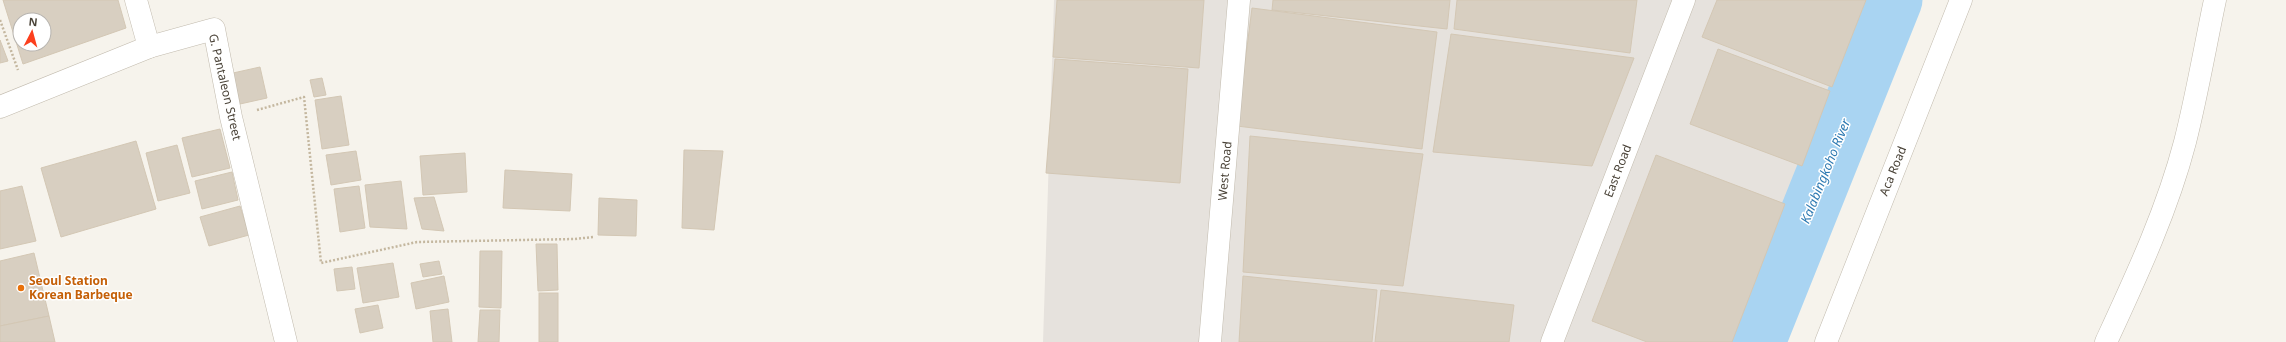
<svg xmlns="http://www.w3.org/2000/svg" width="2286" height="342" viewBox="0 0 2286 342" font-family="'Noto Sans',sans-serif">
<rect width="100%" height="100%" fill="#f6f3ec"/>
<path fill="#e6e2dd" d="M1054 0H1883L1750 342H1043Z"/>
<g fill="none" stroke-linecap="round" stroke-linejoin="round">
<path stroke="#a9d4f2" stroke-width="57" d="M1757 342 1894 0"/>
</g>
<g fill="#d8cfc1" stroke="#d3c7b4" fill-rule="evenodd">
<path d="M3 0H118L126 28 23 64ZM20 20H44V44H20Z"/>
<path d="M1057 0H1204L1199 68 1053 57Z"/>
<path d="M1273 0H1450L1447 29 1272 10Z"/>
<path d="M1457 0H1637L1630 53 1454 29Z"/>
<path d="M1717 0H1866L1832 87 1702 37Z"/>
<path d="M1252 8 1437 32 1422 149 1237 126Z"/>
<path d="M1451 34 1634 58 1592 166 1433 152Z"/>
<path d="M0 40 8 61 0 63Z"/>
<path d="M1718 49 1830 91 1802 166 1690 124Z"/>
<path d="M1055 59 1188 69 1180 183 1046 173Z"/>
<path d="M260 67 267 98 240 104 233 73Z"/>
<path d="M322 78 326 95 314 97 310 80Z"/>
<path d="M341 96 349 145 322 149 315 100Z"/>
<path d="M220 129 230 168 192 177 182 138Z"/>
<path d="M1250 136 1423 154 1403 286 1243 272Z"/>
<path d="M136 141 156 209 61 237 41 168Z"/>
<path d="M177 145 190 193 158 201 146 153Z"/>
<path d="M684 150 723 151 714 230 682 228Z"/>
<path d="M356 151 361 180 331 185 326 155Z"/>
<path d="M465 153 467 192 423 195 420 156Z"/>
<path d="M1656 155 1785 204 1732 342H1647L1592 321Z"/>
<path d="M505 170 572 174 570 211 503 208Z"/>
<path d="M232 172 238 200 202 209 195 181Z"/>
<path d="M401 181 407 229 370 227 365 185Z"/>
<path d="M22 186 36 241 0 249V191Z"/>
<path d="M359 186 365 228 340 232 334 189Z"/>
<path d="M434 197 444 231 422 229 414 198Z"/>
<path d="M599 198 637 200 636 236 598 235Z"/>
<path d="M240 206 249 235 209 246 200 217Z"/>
<path d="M536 244H557L558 290 538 291Z"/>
<path d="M480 251H502L501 308 479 307Z"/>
<path d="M34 253 49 316 0 326V261Z"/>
<path d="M439 261 442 274 423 277 420 264Z"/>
<path d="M393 263 399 297 363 303 357 268Z"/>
<path d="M352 267 355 289 337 291 334 269Z"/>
<path d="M444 276 449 302 416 309 411 283Z"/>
<path d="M1243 276 1377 290 1372 342H1239Z"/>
<path d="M1381 290 1514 305 1509 342H1375Z"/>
<rect x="539" y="293" width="19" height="49"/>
<path d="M378 305 383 328 360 333 355 309Z"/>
<path d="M448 309 452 342H433L430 311Z"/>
<path d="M480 310H500L499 342H478Z"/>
<path d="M49 316 55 342H0V326Z"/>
</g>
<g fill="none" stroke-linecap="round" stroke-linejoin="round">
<g stroke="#c2bbae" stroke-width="23">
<g id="minor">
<path d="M136 0 149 47"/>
<path d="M0 107 149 47 214 29 231 117 286 342"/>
<path d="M1210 342 1239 0"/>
<path d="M1552 342 1684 0"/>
<path d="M1826 342 1961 0"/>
<path d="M2106 342C2136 277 2167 211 2185 142 2197 95 2205 47 2215 0"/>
</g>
</g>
<g stroke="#c4b79f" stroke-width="2.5" stroke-dasharray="2 2" stroke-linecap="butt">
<path d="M0 20 18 70"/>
<path d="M257 110 304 97 321 263 417 242 575 239 593 237"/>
</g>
<use href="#minor" stroke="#fff" stroke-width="22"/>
</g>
<circle fill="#e8710a" stroke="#fff" stroke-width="1.5" cx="21" cy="288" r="4"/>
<g text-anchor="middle" stroke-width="3" stroke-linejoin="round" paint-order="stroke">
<g font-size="12" fill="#4b4439" stroke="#fff">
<text transform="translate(225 87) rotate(77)" y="4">G. Pantaleon Street</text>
<text transform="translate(1225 171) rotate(-85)" y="4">West Road</text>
<text transform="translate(1618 171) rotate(-69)" y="4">East Road</text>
<text transform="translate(1893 171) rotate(-68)" y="4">Aca Road</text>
</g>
<g font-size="12" font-weight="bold" fill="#c56008" stroke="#fff" text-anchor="start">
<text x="29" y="285">Seoul Station<tspan x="29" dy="14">Korean Barbeque</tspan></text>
</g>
<g font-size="13" font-style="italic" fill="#2e7ab2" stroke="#fff">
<text transform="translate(1825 171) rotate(-68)" y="5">Kalabingkoho River</text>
</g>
</g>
<g transform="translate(32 32) rotate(6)"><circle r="19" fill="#ffffff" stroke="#b7b4b0"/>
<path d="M0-3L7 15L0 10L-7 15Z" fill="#fc3f1d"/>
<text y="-6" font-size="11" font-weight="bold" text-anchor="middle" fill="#4b4439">N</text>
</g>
</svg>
